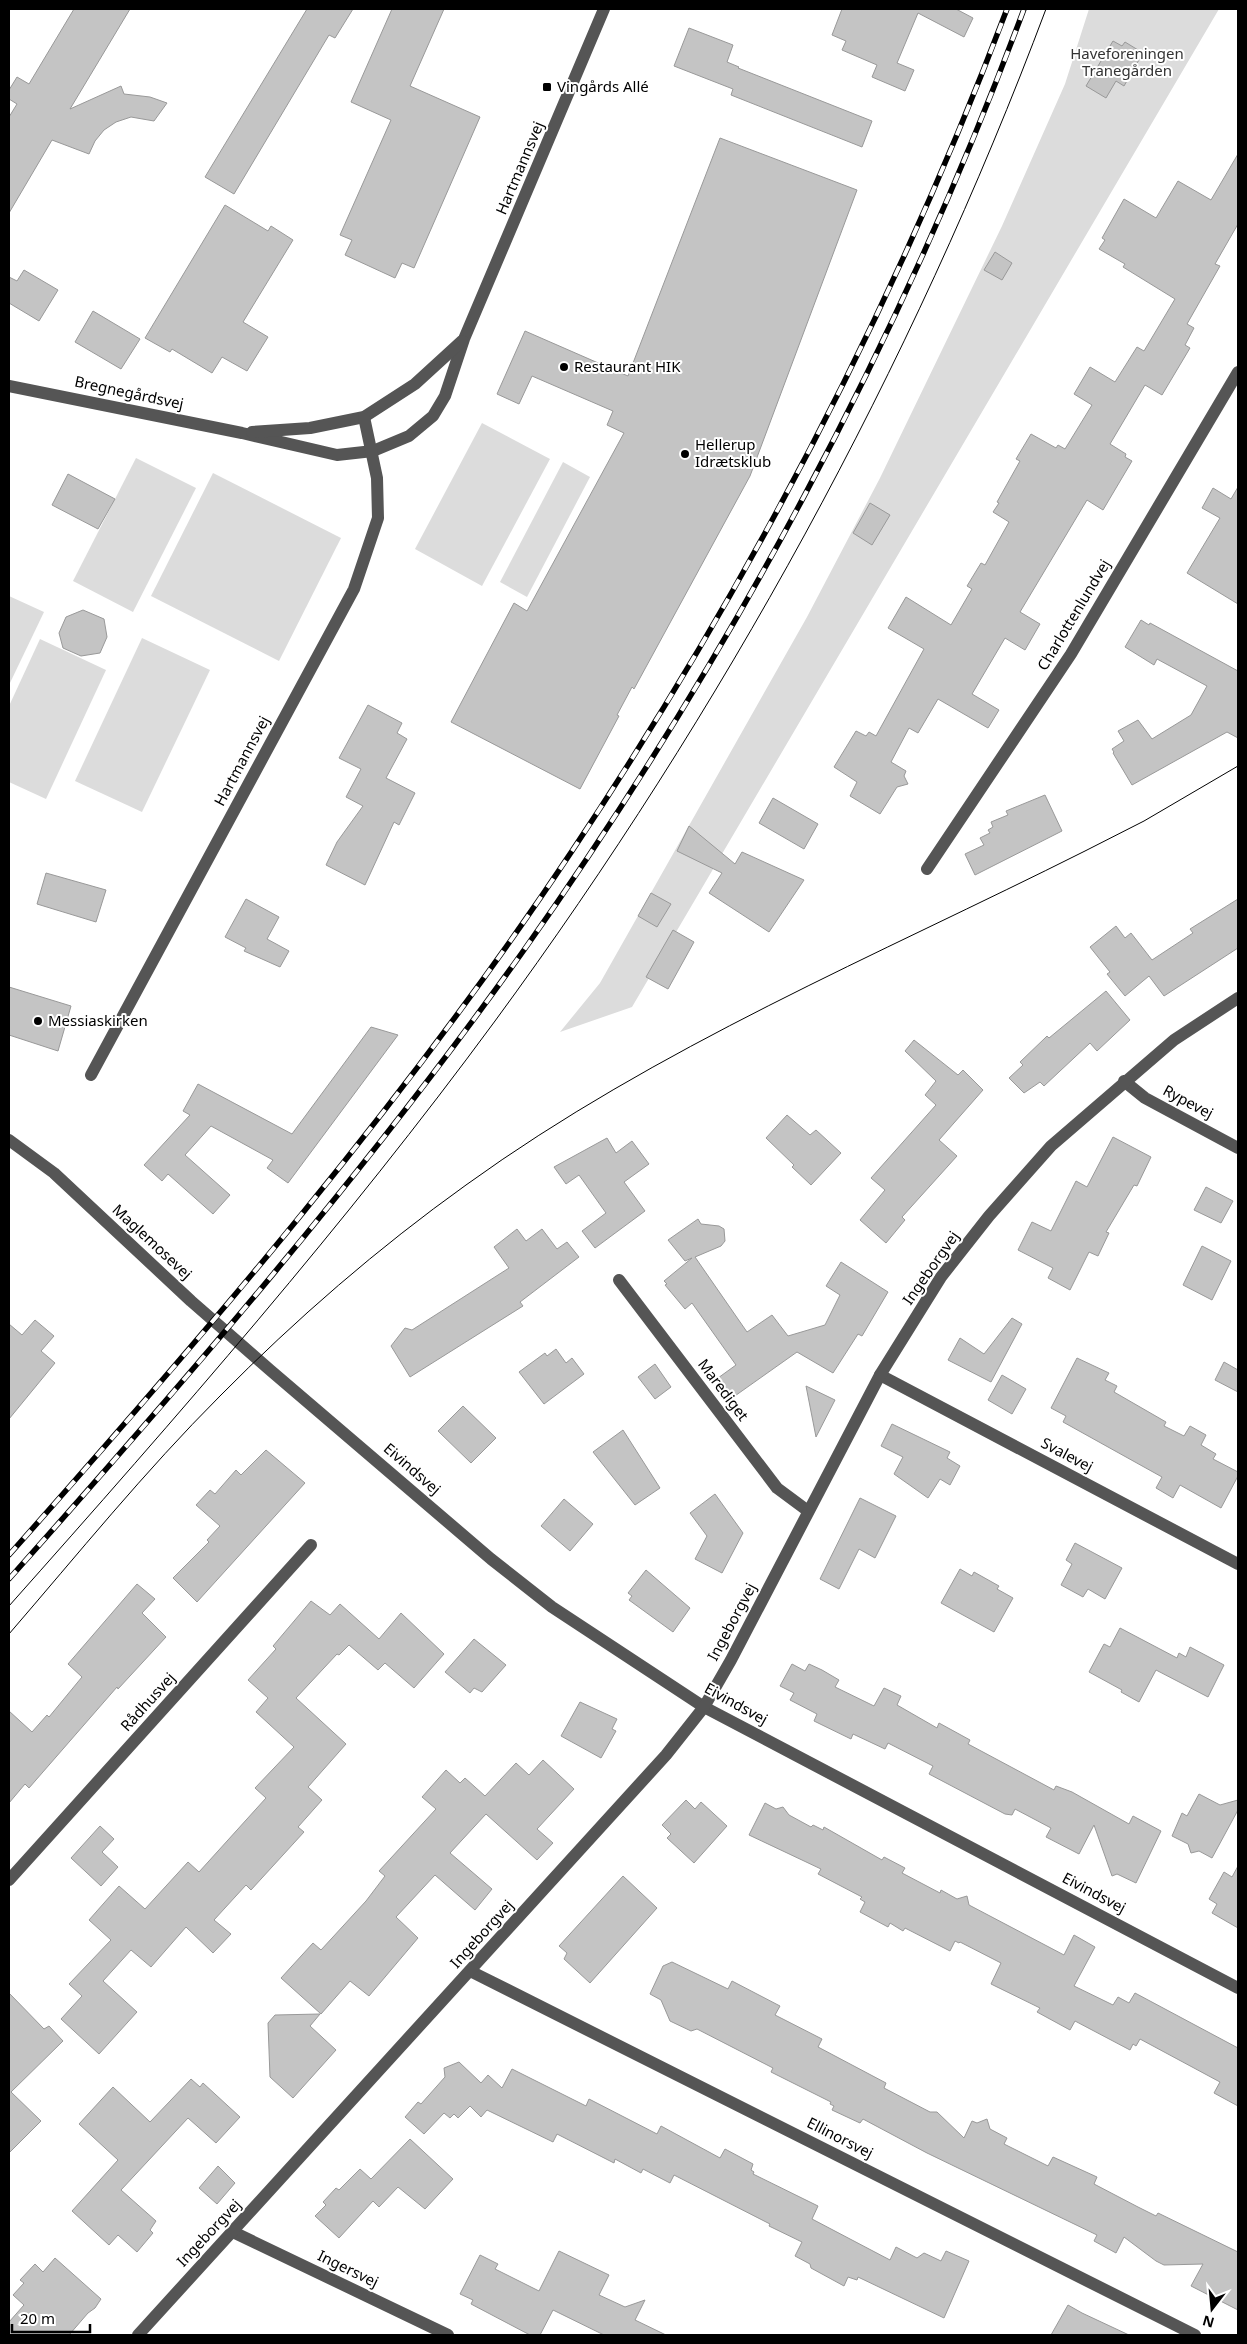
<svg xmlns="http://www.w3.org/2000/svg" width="1247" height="2344" viewBox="0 0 1247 2344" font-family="'Noto Sans',sans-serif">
<rect width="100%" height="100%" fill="#fff"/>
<g fill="#dcdcdc">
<path d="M1089 9H1219L632 1007 560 1032 600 983 807 617 880 478 1002 226 1065 84Z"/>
<path d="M482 423 550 459 482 586 415 549Z"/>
<path d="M136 458 196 488 133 612 73 581Z"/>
<path d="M563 462 590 477 527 597 500 582Z"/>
<path d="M213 473 341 538 279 661 151 596Z"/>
<path d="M9 596 44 612 9 685Z"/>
<path d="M142 638 210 670 142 812 75 781Z"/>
<path d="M40 639 106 670 46 799 9 782V706Z"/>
</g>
<g fill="#c4c4c4" stroke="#999">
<path d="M74 9H130L70 109 121 86 124 94 150 97 167 103 154 121 131 117 116 122 104 130 95 141 89 154 52 140 9 213V117L17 104 9 99V90L17 77 29 84Z"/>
<path d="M307 9H353L335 38 329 35 234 194 205 177Z"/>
<path d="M392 9H444L410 86 480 117 414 268 402 263 395 278 345 255 352 240 340 235 391 120 351 102Z"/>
<path d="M842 9H956L973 18 964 37 918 13 897 63 914 70 905 91 872 77 877 65 842 50 846 41 832 35Z"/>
<path d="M689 28 733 45 727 62 739 67 738 68 872 121 862 147 731 95 733 89 674 66Z"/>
<path d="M1113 41 1122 46 1125 42 1143 53 1124 86 1116 81 1106 98 1086 86Z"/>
<path d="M720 138 857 190 750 476 634 689 632 687 617 715 619 716 580 789 451 722 514 603 527 611 624 433 607 425 613 411 532 376 519 404 497 394 525 331 628 376Z"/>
<path d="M1238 154V224L1215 264 1220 266 1187 324 1194 328 1185 345 1190 348 1162 395 1145 385 1110 444 1126 454 1125 457 1132 461 1103 510 1087 500 1020 612 1040 624 1025 650 1005 638 972 694 999 710 988 728 938 699 918 733 909 728 891 762 906 771 904 776 908 784 897 787 880 814 850 796 857 782 834 767 856 731 866 736 869 732 876 736 924 649 888 628 906 597 951 625 972 589 967 586 981 563 985 565 1009 522 993 512 999 503 997 502 1020 461 1016 459 1031 434 1056 448 1058 445 1065 449 1092 405 1074 394 1090 367 1115 382 1137 347 1144 351 1175 299 1123 267 1125 264 1099 249 1105 240 1102 238 1124 199 1156 218 1178 181 1211 200Z"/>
<path d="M225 205 268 231 271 226 293 240 243 322 268 337 247 371 222 357 212 373 172 349 170 352 145 338Z"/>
<path d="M995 252 1012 263 1002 280 984 270Z"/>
<path d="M24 270 58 290 39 321 9 303V277L17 281Z"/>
<path d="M93 311 140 339 121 369 75 342Z"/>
<path d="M68 474 115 499 98 529 52 505Z"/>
<path d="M1238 487V604L1187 573 1220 518 1202 508 1213 488 1231 499Z"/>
<path d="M870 503 890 515 872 545 853 533Z"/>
<path d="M83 610 104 619 107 637 100 653 81 656 63 648 59 633 66 617Z"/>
<path d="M1141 620 1149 625 1150 623 1238 671V738L1227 732 1132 785 1113 753 1114 752 1112 749 1124 741 1118 731 1138 720 1152 739 1191 715 1207 686 1157 659 1154 665 1125 647Z"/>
<path d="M368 705 402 723 397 733 407 739 386 778 415 793 399 825 394 822 365 885 326 865 337 842 363 806 346 797 361 769 339 758Z"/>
<path d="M1045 795 1062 831 975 875 965 854 984 845 980 838 990 833 988 830 993 827 991 822 1008 815 1006 811Z"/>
<path d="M773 798 818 824 804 849 759 823Z"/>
<path d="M689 826 735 864 742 852 804 880 769 932 709 893 722 873 677 851Z"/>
<path d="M46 873 106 890 96 922 37 904Z"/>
<path d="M651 893 671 904 657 927 638 916Z"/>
<path d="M246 899 279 917 267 939 289 951 280 967 244 951 246 948 225 937Z"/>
<path d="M1238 899V948L1164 996 1149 976 1125 996 1107 974 1110 972 1090 947 1116 926 1125 938 1131 933 1152 960 1193 933 1190 929Z"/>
<path d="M673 930 694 942 668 989 646 977Z"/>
<path d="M9 987 71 1006 58 1051 9 1035Z"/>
<path d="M1106 991 1130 1020 1097 1051 1090 1043 1044 1086 1040 1082 1024 1093 1009 1078 1023 1065 1020 1062 1045 1038 1047 1036 1049 1038Z"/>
<path d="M371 1027 398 1035 288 1183 267 1168 273 1160 211 1126 185 1155 230 1195 213 1214 168 1174 162 1181 144 1165 190 1115 183 1111 198 1084 292 1134Z"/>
<path d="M914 1040 958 1075 963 1070 983 1090 939 1140 957 1156 902 1217 905 1220 886 1243 860 1220 885 1190 871 1178 936 1105 925 1095 936 1081 905 1051Z"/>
<path d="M787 1115 810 1135 816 1130 841 1153 811 1185 792 1167 794 1165 766 1138Z"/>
<path d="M1113 1137 1151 1157 1137 1186 1134 1185 1106 1232 1109 1233 1098 1256 1089 1252 1070 1290 1048 1278 1053 1268 1018 1250 1032 1222 1051 1231 1076 1181 1087 1187Z"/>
<path d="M607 1138 616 1153 632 1141 649 1164 624 1182 645 1211 595 1248 582 1231 606 1213 579 1175 566 1184 554 1167Z"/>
<path d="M1206 1187 1233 1201 1221 1223 1194 1210Z"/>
<path d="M698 1219 701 1224 719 1226 724 1229 725 1241 721 1246 695 1257 747 1332 772 1315 788 1336 825 1325 840 1295 826 1286 841 1262 888 1292 862 1336 858 1334 833 1373 797 1352 732 1398 718 1378 736 1365 692 1303 685 1309 665 1285 667 1284 664 1281 692 1258 685 1261 668 1240Z"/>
<path d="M517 1229 526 1241 542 1229 557 1249 567 1242 579 1257 520 1302 523 1306 410 1377 391 1346 405 1328 412 1330 509 1268 494 1247Z"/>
<path d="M1202 1246 1231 1261 1212 1300 1183 1285Z"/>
<path d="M1012 1318 1022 1324 991 1382 948 1360 960 1338 984 1354Z"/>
<path d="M35 1320 54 1336 41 1351 55 1363 9 1419V1324L22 1335Z"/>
<path d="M556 1349 566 1363 572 1358 584 1374 544 1404 519 1372 545 1353 547 1356Z"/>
<path d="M1077 1358 1109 1373 1105 1380 1117 1386 1114 1392 1166 1422 1164 1426 1184 1436 1190 1426 1206 1435 1201 1445 1216 1454 1213 1459 1238 1472V1476L1221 1508 1180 1485 1173 1498 1156 1488 1162 1477 1063 1422 1066 1416 1051 1408Z"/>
<path d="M1224 1362 1238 1370V1392L1215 1380Z"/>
<path d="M655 1364 671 1387 655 1399 638 1377Z"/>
<path d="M1002 1375 1026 1389 1012 1414 988 1400Z"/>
<path d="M806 1386 835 1400 816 1437Z"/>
<path d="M463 1406 496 1438 471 1463 438 1431Z"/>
<path d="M892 1424 950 1452 947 1458 960 1466 950 1485 940 1479 928 1498 894 1474 903 1457 881 1446Z"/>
<path d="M623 1430 660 1488 635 1505 593 1452Z"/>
<path d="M266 1450 305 1483 197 1602 173 1578 209 1542 207 1540 220 1526 196 1505 210 1490 215 1494 236 1470 241 1475Z"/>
<path d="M715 1494 743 1533 722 1573 695 1559 707 1536 690 1513Z"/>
<path d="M860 1498 896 1516 875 1558 859 1549 839 1589 820 1579Z"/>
<path d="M564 1499 593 1524 570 1551 541 1526Z"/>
<path d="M1075 1543 1122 1568 1105 1599 1088 1589 1083 1597 1061 1585 1072 1564 1066 1560Z"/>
<path d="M960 1569 972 1576 974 1572 999 1586 997 1589 1013 1598 994 1632 941 1603Z"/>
<path d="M646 1570 690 1608 673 1632 629 1600 632 1596 628 1593Z"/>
<path d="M137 1584 155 1599 142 1613 166 1637 118 1689 117 1687 29 1788 25 1784 9 1803V1711L32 1732 47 1715 49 1717 82 1677 68 1664Z"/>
<path d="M311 1601 330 1615 340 1604 379 1639 401 1613 444 1654 414 1688 385 1663 378 1670 349 1645 339 1655 337 1654 296 1698 346 1744 308 1787 322 1800 298 1827 304 1832 251 1890 246 1885 214 1920 231 1934 213 1953 186 1927 151 1967 131 1950 103 1981 137 2012 99 2054 61 2019 82 1996 69 1984 111 1940 89 1920 119 1886 145 1909 188 1862 199 1872 266 1798 255 1788 294 1747 256 1712 268 1698 248 1680 276 1649 273 1646Z"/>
<path d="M1120 1628 1177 1658 1179 1653 1186 1657 1190 1647 1224 1665 1208 1697 1156 1670 1139 1702 1121 1692 1122 1690 1089 1672 1104 1644 1110 1647Z"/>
<path d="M474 1639 506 1665 482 1692 474 1688 470 1693 445 1672Z"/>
<path d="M792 1664 805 1671 809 1664 822 1670 839 1680 835 1687 874 1706 884 1688 901 1696 897 1705 937 1728 939 1723 970 1740 968 1744 1054 1790 1056 1786 1072 1792 1129 1824 1133 1816 1161 1831 1136 1883 1117 1874 1112 1876 1094 1825 1079 1854 1046 1837 1051 1828 1015 1809 1012 1815 1005 1814 929 1774 933 1766 888 1743 885 1749 853 1734 851 1739 814 1721 817 1714 790 1700 794 1693 780 1686Z"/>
<path d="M580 1702 617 1719 612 1729 616 1731 601 1758 561 1736Z"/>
<path d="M543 1760 574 1789 537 1829 553 1843 537 1860 486 1814 450 1853 492 1889 475 1910 435 1875 396 1917 418 1938 369 1996 350 1981 321 2014 281 1978 313 1943 321 1950 366 1901 385 1876 379 1871 436 1809 422 1797 446 1770 460 1783 465 1778 485 1796 516 1763 529 1775Z"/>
<path d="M1199 1794 1220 1805 1238 1800V1810L1212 1858 1199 1851 1191 1853 1188 1844 1172 1836 1182 1813 1187 1816Z"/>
<path d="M686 1800 695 1809 701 1802 727 1826 694 1863 667 1838 671 1834 662 1825Z"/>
<path d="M765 1803 776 1809 783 1807 789 1815 811 1827 813 1825 823 1830 824 1827 882 1860 884 1857 905 1868 902 1873 940 1893 941 1890 957 1899 967 1896 969 1905 1064 1955 1074 1935 1095 1947 1074 1986 1113 2005 1118 1997 1129 2003 1135 1993 1238 2048V2106L1214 2093 1220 2082 1140 2039 1136 2046 1133 2044 1130 2050 1075 2021 1070 2030 1037 2012 1040 2008 991 1984 1001 1963 960 1942 959 1943 955 1941 950 1951 905 1928 903 1931 890 1923 888 1927 860 1912 865 1902 860 1899 862 1897 818 1874 821 1869 749 1835Z"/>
<path d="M100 1826 114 1839 102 1852 118 1867 101 1886 71 1858Z"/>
<path d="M1238 1866V1928L1212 1913 1217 1904 1209 1899 1224 1872 1232 1877Z"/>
<path d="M623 1876 657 1908 590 1983 564 1959 567 1953 559 1946Z"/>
<path d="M672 1962 728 1989 732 1981 780 2006 775 2015 822 2039 818 2047 886 2083 884 2088 930 2112H937L964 2138 972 2121 977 2123 987 2119 990 2129 1007 2138 1004 2144 1048 2166 1053 2157 1097 2177 1094 2184 1138 2207 1156 2216 1158 2213 1238 2252V2310L1191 2286 1203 2264 1164 2265 1156 2261 1124 2237 1116 2253 1094 2241 1097 2235 927 2153 863 2119 860 2123 832 2110 834 2106 830 2104 831 2102 771 2072 773 2068 697 2029 691 2031 670 2021 661 2000 650 1994 663 1966Z"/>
<path d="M9 1993 44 2029 49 2026 63 2041 11 2092 41 2121 9 2153Z"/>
<path d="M320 2014 310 2026 336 2050 293 2098 270 2077 268 2023 275 2015Z"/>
<path d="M459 2062 481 2083 488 2075 502 2088 512 2069 586 2106 589 2099 657 2134 661 2126 720 2158 725 2149 753 2164 751 2170 754 2172 753 2174 818 2206 812 2219 890 2260 896 2247 917 2258 924 2253 941 2261 946 2251 969 2261 944 2318 858 2277 857 2280 848 2277 844 2286 811 2268 810 2264 795 2256 802 2242 769 2226 770 2224 674 2175 670 2183 643 2169 641 2173 615 2159 614 2163 557 2134 553 2142 487 2110 481 2117 470 2106 458 2118 454 2114 450 2118 444 2113 424 2134 405 2117 418 2102 421 2104 445 2077 444 2068Z"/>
<path d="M191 2079 200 2087 203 2083 240 2117 216 2143 188 2118 121 2190 156 2221 150 2230 153 2233 137 2252 118 2235 109 2245 72 2211 118 2160 79 2124 113 2087 150 2122Z"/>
<path d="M410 2139 453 2179 425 2209 398 2187 379 2207 373 2201 339 2238 315 2216 326 2205 323 2202 336 2188 339 2190 360 2169 371 2179Z"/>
<path d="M218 2166 235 2183 217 2204 199 2188Z"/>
<path d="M559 2251 609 2275 599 2295 625 2307 645 2300 635 2320 666 2335H604L553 2310 540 2335H530L471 2304 473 2300 460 2294 480 2255 498 2264 495 2269 539 2291Z"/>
<path d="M55 2258 101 2299 95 2308 88 2313 69 2335H9V2322L24 2305 13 2295 24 2283 20 2280 35 2264 43 2272Z"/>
<path d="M1068 2305 1082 2313 1129 2335H1051Z"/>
</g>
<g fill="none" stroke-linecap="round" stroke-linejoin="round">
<g stroke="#555" stroke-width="12">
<path d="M9 386 242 433 337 455 373 451 409 436 433 416 445 396 464 339 604 9"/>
<path d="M252 432 310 428 364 417 415 384 462 341"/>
<path d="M927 869 1071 654 1238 372"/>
<path d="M91 1075 354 589 378 518 377 478 364 417"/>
<path d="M1124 1081 1145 1098 1238 1148"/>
<path d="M9 1140 54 1173 191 1301 270 1370 491 1559 552 1607 704 1707 1238 1988"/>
<path d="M619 1280 777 1488 808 1511"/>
<path d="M880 1375 1238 1564"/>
<path d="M9 1880 311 1545"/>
<path d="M470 1971 1195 2335"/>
<path d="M233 2232 448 2335"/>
<path d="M138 2335 666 1755 704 1707 731 1660 880 1375 941 1277 989 1216 1051 1146 1174 1040 1238 998"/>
</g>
<g stroke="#000" stroke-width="1">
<path d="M9 1606C177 1417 345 1225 495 1021 722 712 911 369 1046 9"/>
<path d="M9 1634C78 1554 145 1471 220 1396 296 1319 378 1248 466 1185 657 1047 876 956 1085 851L1144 821 1238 766"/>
</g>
<g stroke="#000" stroke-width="5.5">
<g id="rail">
<path d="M9 1555C208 1331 406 1101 572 851 748 587 895 305 1007 9"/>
<path d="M9 1579C189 1377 367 1171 524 950 729 660 900 342 1024 9"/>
</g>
</g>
<use href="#rail" stroke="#fff" stroke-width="4" stroke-dasharray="11" stroke-linecap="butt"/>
</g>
<g fill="#000" stroke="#fff" stroke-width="2">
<rect x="542" y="82" width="10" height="10" rx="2.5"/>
<circle cx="564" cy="367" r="5"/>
<circle cx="685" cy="454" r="5"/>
<circle cx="38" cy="1021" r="5"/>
</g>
<g text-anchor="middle" stroke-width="4" stroke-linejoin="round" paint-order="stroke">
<g font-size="15" fill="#333" stroke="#fff">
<text x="1127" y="59">Haveforeningen<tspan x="1127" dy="17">Tranegården</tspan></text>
</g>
<g font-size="15" fill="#000" stroke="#fff" text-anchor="start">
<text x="557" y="92">Vingårds Allé</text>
<text x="574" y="372">Restaurant HIK</text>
<text x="695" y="450">Hellerup<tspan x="695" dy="17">Idrætsklub</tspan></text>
<text x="48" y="1026">Messiaskirken</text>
</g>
<g font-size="15" fill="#000" stroke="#fff">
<text transform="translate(520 168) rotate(-67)" y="5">Hartmannsvej</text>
<text transform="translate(129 393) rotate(12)" y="5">Bregnegårdsvej</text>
<text transform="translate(1074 615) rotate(-59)" y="5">Charlottenlundvej</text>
<text transform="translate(242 761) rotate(-62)" y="5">Hartmannsvej</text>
<text transform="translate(1188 1102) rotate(28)" y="5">Rypevej</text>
<text transform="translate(152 1242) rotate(43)" y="5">Maglemosevej</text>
<text transform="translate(931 1268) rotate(-55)" y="5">Ingeborgvej</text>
<text transform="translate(723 1390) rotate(53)" y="5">Marediget</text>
<text transform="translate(1067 1455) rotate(28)" y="5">Svalevej</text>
<text transform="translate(412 1469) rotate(41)" y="5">Eivindsvej</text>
<text transform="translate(732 1622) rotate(-62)" y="5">Ingeborgvej</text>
<text transform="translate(148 1702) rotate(-48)" y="5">Rådhusvej</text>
<text transform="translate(736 1704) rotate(29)" y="5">Eivindsvej</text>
<text transform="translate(1094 1893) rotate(28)" y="5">Eivindsvej</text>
<text transform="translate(482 1934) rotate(-48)" y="5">Ingeborgvej</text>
<text transform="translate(840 2138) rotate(27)" y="5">Ellinorsvej</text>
<text transform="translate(209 2233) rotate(-47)" y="5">Ingeborgvej</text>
<text transform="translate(348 2269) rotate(26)" y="5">Ingersvej</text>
</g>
</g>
<rect width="1247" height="2344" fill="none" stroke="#000000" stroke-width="20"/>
<g transform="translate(1212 2309) rotate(196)" stroke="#ffffff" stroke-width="4" paint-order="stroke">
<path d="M0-4L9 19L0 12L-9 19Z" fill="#000000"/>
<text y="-8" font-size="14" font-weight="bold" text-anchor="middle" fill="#000000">N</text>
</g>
<path d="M12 2324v8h78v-8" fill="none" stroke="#000000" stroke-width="2.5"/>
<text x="20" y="2324" font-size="15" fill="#000000" stroke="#ffffff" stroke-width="4" paint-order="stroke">20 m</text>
</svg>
